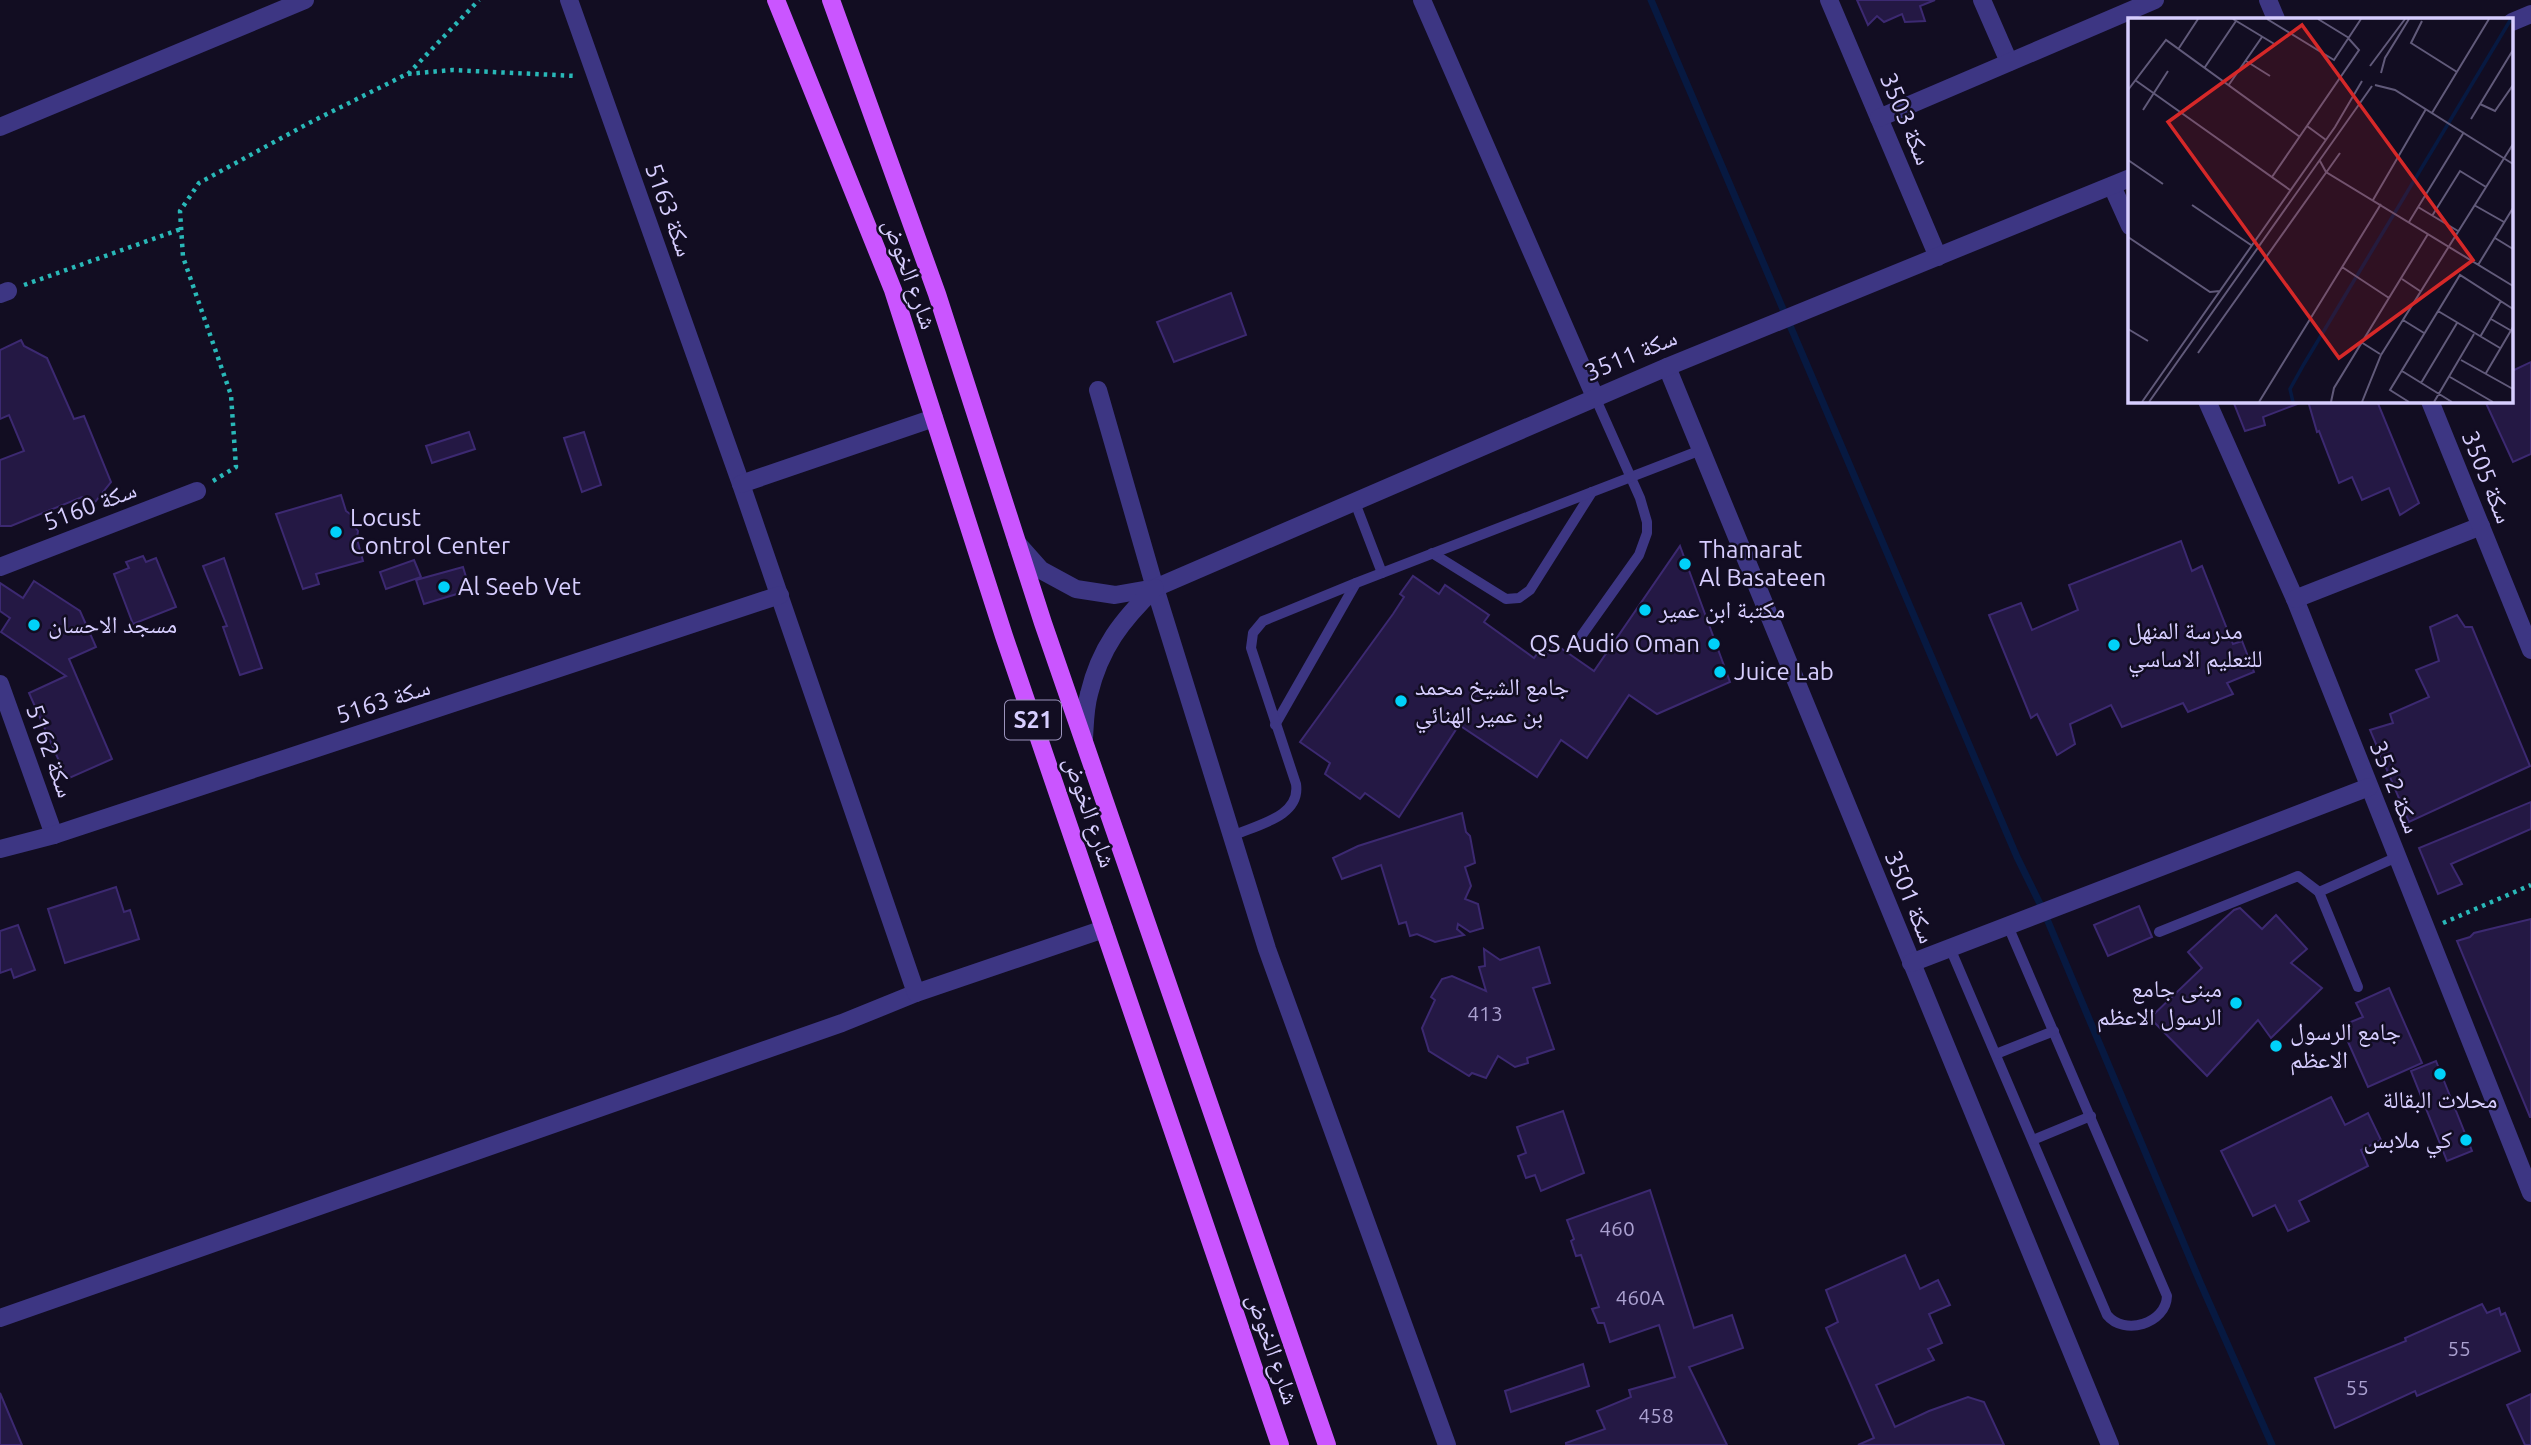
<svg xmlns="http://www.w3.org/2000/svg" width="2531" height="1445" viewBox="0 0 2531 1445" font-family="Ubuntu,'Noto Naskh Arabic',sans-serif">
<rect width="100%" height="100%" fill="#120d22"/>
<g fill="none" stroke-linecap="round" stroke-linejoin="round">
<path stroke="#071941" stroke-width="7" d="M1651 0 2017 857 2044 912 2200 1282 2272 1445"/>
</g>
<g fill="#241844" stroke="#3c2971" stroke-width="2">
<path d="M1857 0H1935L1920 6 1925 21 1905 22 1902 14 1884 22 1877 16 1868 25Z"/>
<path d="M1231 293 1246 335 1174 362 1157 322Z"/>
<path d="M21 340 24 346 47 358 74 419 84 416 111 482 95 502 82 497 11 526H0V460L24 451 9 415 0 419V350Z"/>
<path d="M2531 362V454L2513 462 2485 401H2512V371Z"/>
<path d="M2233 401H2300V403L2263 417 2265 425 2245 431Z"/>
<path d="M2308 401H2377L2419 503 2400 515 2389 488 2362 500 2352 477 2339 483 2319 431 2317 432Z"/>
<path d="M469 432 475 449 432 463 426 446Z"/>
<path d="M584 432 601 485 582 492 564 438Z"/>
<path d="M341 495 346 511 354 517V526L358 531 357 539 363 561 316 574 319 584 303 589 276 514Z"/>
<path d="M2181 541 2192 571 2202 566 2233 644 2242 641 2254 672 2227 683 2233 694 2188 712 2183 703 2122 727 2111 705 2070 724 2075 744 2057 755 2037 714 2031 718 1989 615 2021 603 2032 630 2078 610 2069 585Z"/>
<path d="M1680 546 1730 682 1657 714 1629 695 1587 758 1561 740 1537 777 1459 725 1399 817 1365 793 1360 799 1325 774 1330 763 1300 742 1393 614 1404 597 1400 594 1413 576 1439 594 1445 585 1489 615 1484 622 1534 658 1541 648 1547 654 1555 644 1594 671Z"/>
<path d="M143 556 146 562 156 558 176 607 133 624 114 574 129 568 126 562Z"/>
<path d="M224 558 262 668 240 675 223 627 227 626 203 566Z"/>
<path d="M414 560 421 577 386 589 380 572Z"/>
<path d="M463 567 470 590 424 604 416 580Z"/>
<path d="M34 581 80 611 96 647 69 659 112 759 67 779 29 693 66 676 1 632 10 618 0 611V583L23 598Z"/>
<path d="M2457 615 2465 627H2472L2530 766 2409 822 2370 730 2393 723 2390 714 2429 697 2416 670 2439 661 2430 627Z"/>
<path d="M2531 802V829L2451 864 2462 884 2438 894 2419 848Z"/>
<path d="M1462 813 1466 832 1470 836 1475 863 1465 867 1471 886 1465 899 1478 904 1483 928 1470 932 1458 924 1457 929 1464 935 1435 942 1417 934 1410 936 1406 922 1399 924 1381 865 1342 879 1333 858 1358 846Z"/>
<path d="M116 887 124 912 130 910 139 939 65 963 48 909Z"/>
<path d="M2139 906 2152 937 2108 956 2094 925Z"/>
<path d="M2240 908 2262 929 2276 915 2307 949 2291 963 2322 988 2271 1038 2258 1020 2207 1076 2150 1018 2202 968 2188 952 2234 910Z"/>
<path d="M2531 919V1117H2530L2457 941 2470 937 2474 933Z"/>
<path d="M18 925 35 970 14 978 11 969 0 973V931Z"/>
<path d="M1539 947 1550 983 1533 988 1554 1049 1527 1058 1528 1063 1515 1067 1498 1056 1486 1078 1472 1073 1469 1076 1429 1051 1422 1028 1435 1000 1431 997 1442 979 1452 976 1486 991 1479 967 1485 966 1484 949 1500 960Z"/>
<path d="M2389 988 2422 1063 2368 1087 2341 1026 2363 1017 2356 1003Z"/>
<path d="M2436 1061 2472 1151 2447 1161 2411 1071Z"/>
<path d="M2331 1097 2345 1125 2368 1113 2381 1140 2361 1150 2368 1166 2299 1201 2309 1221 2288 1231 2275 1205 2253 1216 2221 1151Z"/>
<path d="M1563 1111 1584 1173 1541 1191 1535 1175 1526 1178 1518 1156 1526 1153 1517 1127Z"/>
<path d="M1650 1190 1694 1328 1732 1315 1743 1348 1689 1367 1727 1445H1566V1443L1605 1429 1597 1411 1631 1397 1629 1390 1675 1377 1659 1325 1610 1342 1604 1323H1598L1592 1309 1599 1307 1581 1255 1576 1256 1571 1241 1574 1239 1567 1220Z"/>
<path d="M1905 1255 1920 1289 1938 1280 1950 1305 1929 1314 1942 1343 1928 1349 1934 1360 1876 1385 1895 1427 1929 1411 1968 1397 1984 1402 2004 1445H1858L1874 1438 1826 1328 1838 1322 1826 1290Z"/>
<path d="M2482 1304 2487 1313 2499 1308 2501 1315 2505 1313 2520 1351 2417 1396 2415 1391 2335 1428 2315 1378 2406 1341 2405 1338Z"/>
<path d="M1583 1364 1589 1386 1511 1412 1505 1391Z"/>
<path d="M0 1393 22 1445H0Z"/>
<path d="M2531 1394V1445H2525L2507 1405Z"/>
</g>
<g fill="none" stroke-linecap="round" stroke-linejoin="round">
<g stroke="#29b8b8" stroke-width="4.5" stroke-dasharray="3.5 5" stroke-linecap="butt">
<path d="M408 74 479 0"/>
<path d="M24 285 181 229"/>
<path d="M213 481 236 467 231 395 183 257 180 211 199 183 309 123 407 74 452 70 576 76"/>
<path d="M2443 923 2531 885"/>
</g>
<g stroke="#3d3683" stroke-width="10">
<path d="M1354 500 1382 573"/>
<path d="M1432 553 1506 599 1519 598 1530 590 1592 492"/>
<path d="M1582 635 1639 555 1647 533V522L1640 498 1595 397"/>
<path d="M1275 725 1356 583"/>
<path d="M1232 836C1256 825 1301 817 1296 784L1251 648 1253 633 1263 621 1356 583 1701 450"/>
<path d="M2159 932 2298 876 2319 892"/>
<path d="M1950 948 2107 1315C2124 1336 2166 1324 2167 1296L2008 926"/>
<path d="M2358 987 2319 892 2397 857"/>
<path d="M1996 1054 2054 1031"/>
<path d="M2033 1140 2091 1116"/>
</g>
<g stroke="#3d3683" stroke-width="18">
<path d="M1422 0 1595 397"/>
<path d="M1829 0 1938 257"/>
<path d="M1982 0 2009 62"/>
<path d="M1879 118 2155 0"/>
<path d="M0 127 305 0"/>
<path d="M2112 186 2130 226"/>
<path d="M0 294 8 291"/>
<path d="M1667 367 2110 1445"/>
<path d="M1098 390 1155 588 1267 949 1447 1445"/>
<path d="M2207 401 2295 599 2531 1193"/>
<path d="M0 567 197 491"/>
<path d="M2295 599 2481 526"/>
<path d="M0 684 54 835"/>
<path d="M1911 963 2369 787"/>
<path d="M0 1318 842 1023 916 993"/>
</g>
<g stroke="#3d3683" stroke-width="18">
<path d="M569 0 741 484 916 993 1104 929"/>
<path d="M2268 0 2276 19"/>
<path d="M2512 22 2531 14"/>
<path d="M2430 401 2531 650"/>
<path d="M741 484 934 418"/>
<path d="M1017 543 1041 570 1076 589 1115 595 1155 588 1667 367 2130 178"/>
<path d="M1084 738C1085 724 1085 708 1089 694 1100 648 1122 620 1155 588"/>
<path d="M0 849 54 835 780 595"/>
</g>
<g stroke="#ca55ff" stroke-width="18">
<path d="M776 0 893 290 1004 636 1280 1445"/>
<path d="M831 0 937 294 1043 623 1327 1445"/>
</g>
</g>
<g fill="#00d1f9" stroke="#120d22" stroke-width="2.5">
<circle cx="336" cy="532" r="7"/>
<circle cx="1685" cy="564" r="7"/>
<circle cx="444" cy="587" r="7"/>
<circle cx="1645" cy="610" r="7"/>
<circle cx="34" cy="625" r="7"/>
<circle cx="1714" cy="644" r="7"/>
<circle cx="2114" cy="645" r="7"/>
<circle cx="1720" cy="672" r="7"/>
<circle cx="1401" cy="701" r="7"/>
<circle cx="2236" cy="1003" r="7"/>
<circle cx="2276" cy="1046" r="7"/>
<circle cx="2440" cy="1074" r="7"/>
<circle cx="2466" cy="1140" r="7"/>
</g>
<g text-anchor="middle" stroke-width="5" stroke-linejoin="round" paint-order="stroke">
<g font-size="21" fill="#aaa0d0">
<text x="1485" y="1021">413</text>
<text x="1617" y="1236">460</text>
<text x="1640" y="1305">460A</text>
<text x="2459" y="1356">55</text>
<text x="2357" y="1395">55</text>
<text x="1656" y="1423">458</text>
</g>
<rect fill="#120d22" stroke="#9c94bd" stroke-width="2" x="1005" y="700.5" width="56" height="39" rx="5"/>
<g font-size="23" font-weight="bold" fill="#d7ceff">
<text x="1033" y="728">S21</text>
</g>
<g font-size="24" fill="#d7ceff" stroke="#120d22">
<text transform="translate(1906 119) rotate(67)" y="8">سكة 3503</text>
<text transform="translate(669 210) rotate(70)" y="8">سكة 5163</text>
<text transform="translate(910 274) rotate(70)" y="8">شارع الخوض</text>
<text transform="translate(1631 355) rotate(-23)" y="8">سكة 3511</text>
<text transform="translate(2487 477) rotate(68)" y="8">سكة 3505</text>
<text transform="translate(90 506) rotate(-21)" y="8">سكة 5160</text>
<text transform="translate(383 701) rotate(-18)" y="8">سكة 5163</text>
<text transform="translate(50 751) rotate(70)" y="8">سكة 5162</text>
<text transform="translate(2395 787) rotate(68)" y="8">سكة 3512</text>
<text transform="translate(1090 812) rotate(71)" y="8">شارع الخوض</text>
<text transform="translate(1910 897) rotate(68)" y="8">سكة 3501</text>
<text transform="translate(1273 1349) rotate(71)" y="8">شارع الخوض</text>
</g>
<g font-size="24" fill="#d7ceff" stroke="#120d22" text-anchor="start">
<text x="350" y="526">Locust<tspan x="350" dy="28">Control Center</tspan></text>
<text x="1699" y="558">Thamarat<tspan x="1699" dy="28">Al Basateen</tspan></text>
<text x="458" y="595">Al Seeb Vet</text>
<text x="1659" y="618">مكتبة ابن عمير</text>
<text x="48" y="633">مسجد الاحسان</text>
<text x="2128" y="639">مدرسة المنهل<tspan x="2128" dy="28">للتعليم الاساسي</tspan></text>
<text x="1700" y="652" text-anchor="end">QS Audio Oman</text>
<text x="1734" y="680">Juice Lab</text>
<text x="1415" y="695">جامع الشيخ محمد<tspan x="1415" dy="28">بن عمير الهنائي</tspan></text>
<text x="2222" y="997" text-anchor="end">مبنى جامع<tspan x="2222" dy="28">الرسول الاعظم</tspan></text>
<text x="2290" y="1040">جامع الرسول<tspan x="2290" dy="28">الاعظم</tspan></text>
<text x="2440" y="1108" text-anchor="middle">محلات البقالة</text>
<text x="2452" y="1148" text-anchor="end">كي ملابس</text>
</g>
</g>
<g transform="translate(2128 18)">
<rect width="385" height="385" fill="#120d22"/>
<path fill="none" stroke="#071941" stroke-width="3.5" d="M165 384 162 371 176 346 383 1"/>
<path fill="none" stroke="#615a7a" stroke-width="2" d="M105 1 148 27M139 1 206 42 233 1M190 1 221 20M294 3 283 25 329 54M51 30 70 1M118 43 142 58M242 48 277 1M77 49 108 3M253 55 257 40 281 1M7 62 162 172M247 67 267 72 385 146M100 68 134 19M0 72 38 22 172 119M352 86 367 93 385 67M15 92 40 53M304 95 361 1M343 101 385 32M179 108 198 122M0 142 35 166M192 143 198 154 385 268M144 159 231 32 221 21M245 182 298 91M64 187 123 227M346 187 376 204M290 189 330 213M304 198 332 153 358 169M281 204 336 114M0 219 82 274 92 273M367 220 385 231M350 247 385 190M214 249 261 280M274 261 292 273M310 293 372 330M363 301 382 312M275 302 296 315M0 311 20 323M352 319 373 283M233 324 252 336M70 335 212 135M333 342 385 371M274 353 324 384M358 355 385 309M322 359 365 384M293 365 329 305M14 384 207 109 234 63M21 384 244 68M131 384 253 186M203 384 206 370 300 216M234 384 253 337 385 126M281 384 262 372 332 257 385 291M306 384 346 316"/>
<path fill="#d62828" fill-opacity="0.15" stroke="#d62828" stroke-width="3.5" d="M174 7 345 242 211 340 40 104Z"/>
<rect width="385" height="385" fill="none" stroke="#d7ceff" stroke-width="3.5"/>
</g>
</svg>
